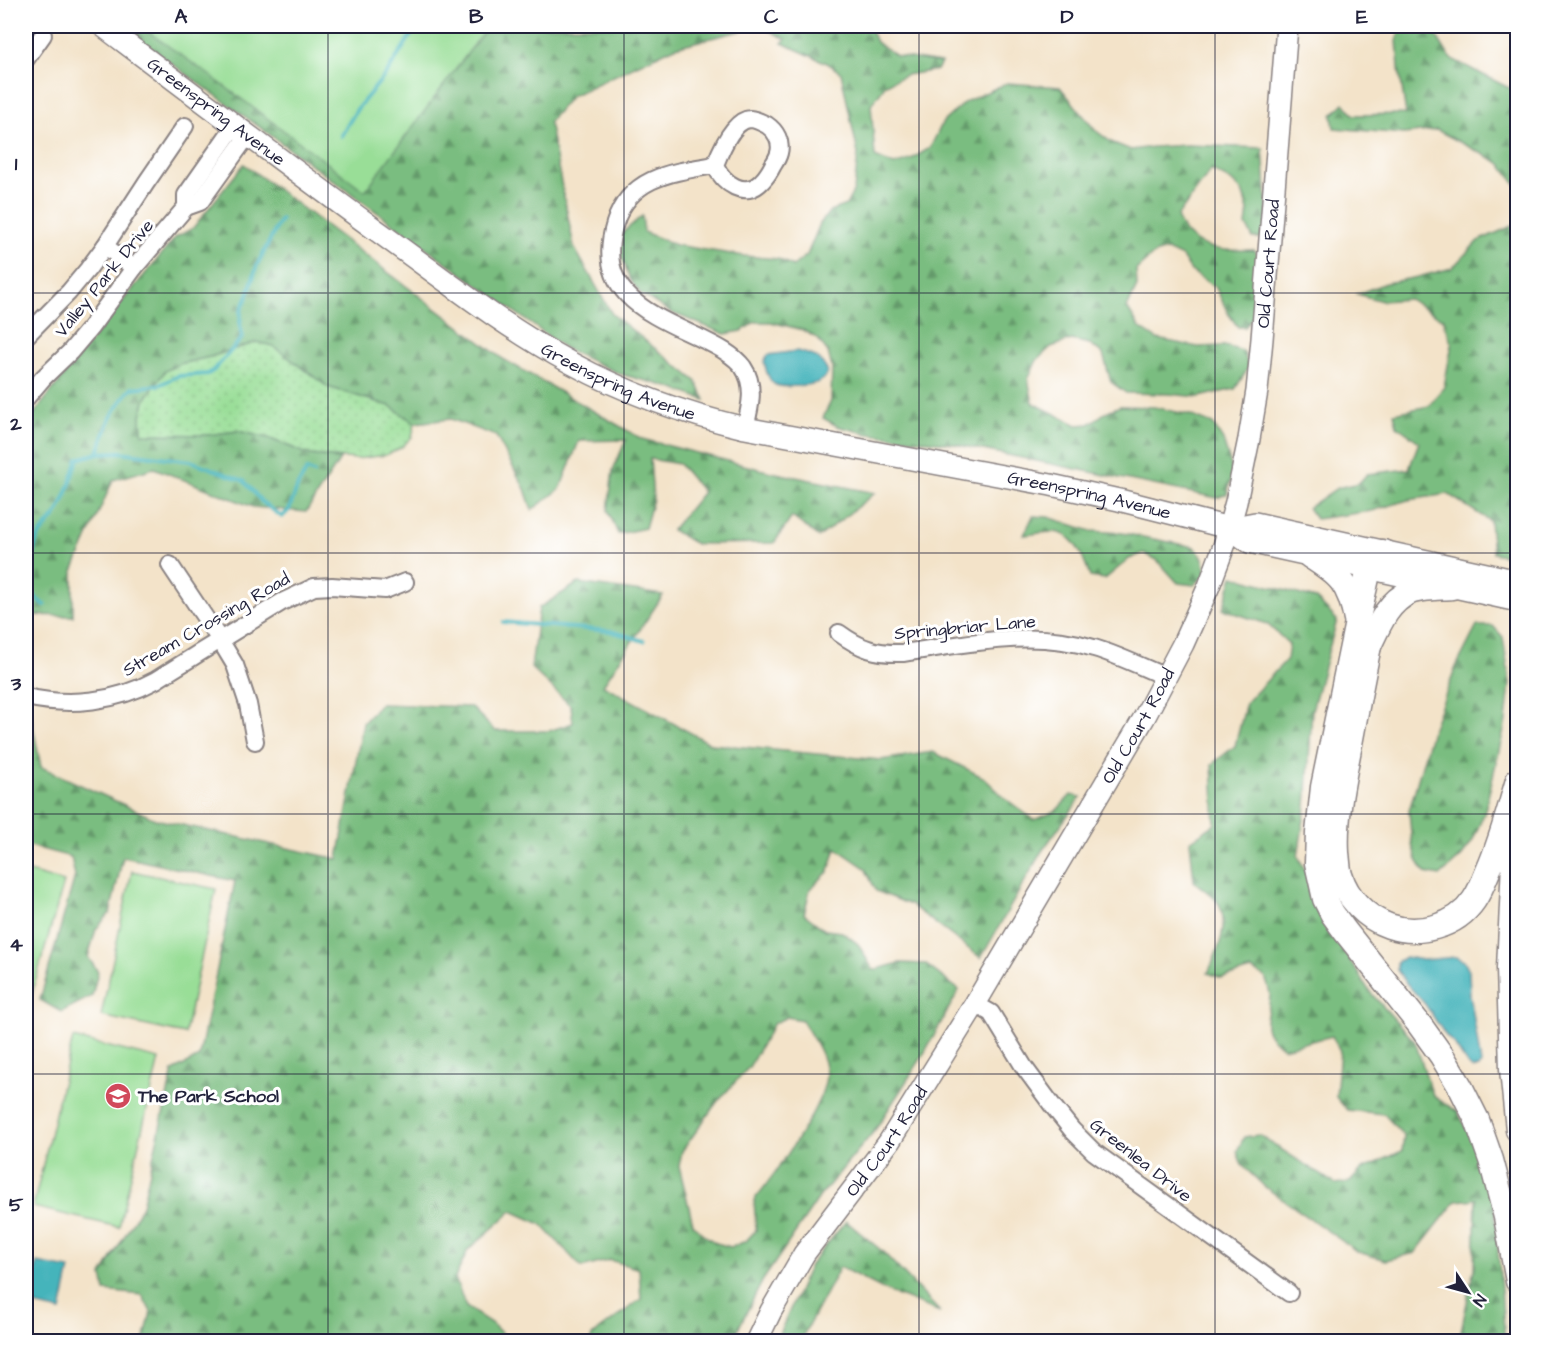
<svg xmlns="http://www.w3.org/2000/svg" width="1543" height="1367" viewBox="0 0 1543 1367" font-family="'Architects Daughter',sans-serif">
<defs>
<pattern id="grass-dots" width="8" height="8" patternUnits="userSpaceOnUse" patternTransform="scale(1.5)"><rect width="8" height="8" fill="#99de97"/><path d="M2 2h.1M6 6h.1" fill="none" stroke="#84be83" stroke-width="1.8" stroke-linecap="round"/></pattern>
<pattern id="forest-firs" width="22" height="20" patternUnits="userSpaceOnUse" patternTransform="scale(1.5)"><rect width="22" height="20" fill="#7abd80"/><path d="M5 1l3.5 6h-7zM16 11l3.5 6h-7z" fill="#64996a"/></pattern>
</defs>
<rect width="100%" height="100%" fill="#fff"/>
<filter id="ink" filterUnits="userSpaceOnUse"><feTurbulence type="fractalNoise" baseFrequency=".0167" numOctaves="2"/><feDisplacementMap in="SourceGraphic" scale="12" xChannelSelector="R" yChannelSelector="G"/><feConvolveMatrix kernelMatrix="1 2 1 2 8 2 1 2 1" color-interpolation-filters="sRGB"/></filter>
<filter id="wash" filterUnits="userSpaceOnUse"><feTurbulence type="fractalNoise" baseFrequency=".008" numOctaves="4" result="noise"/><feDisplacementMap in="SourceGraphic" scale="24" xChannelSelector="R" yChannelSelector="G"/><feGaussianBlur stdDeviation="1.35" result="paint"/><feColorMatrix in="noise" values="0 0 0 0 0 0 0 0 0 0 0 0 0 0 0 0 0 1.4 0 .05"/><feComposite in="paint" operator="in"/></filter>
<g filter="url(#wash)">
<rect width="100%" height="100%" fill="#f3e3c9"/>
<path fill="url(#grass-dots)" stroke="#5e8069" stroke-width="1.5" d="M257 342 273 346 328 387 390 406 415 423 412 437 401 448 386 455 356 459 310 455 268 438 238 431 207 435 142 434 141 415 146 398 165 371 179 364 210 357Z"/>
<g fill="url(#forest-firs)" stroke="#4e705e" stroke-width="1.5" fill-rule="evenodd">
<path d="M120 26H872L870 29 876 42 897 56 941 63 937 70 906 75 886 84 871 105 875 157 894 165 910 160 930 148 943 122 965 102 1007 83 1060 87 1095 130 1111 142 1131 150 1153 147 1187 145 1263 148 1268 220 1263 238H1253L1246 225 1248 210 1242 191 1230 180 1211 170 1177 217C1180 223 1182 229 1187 234 1204 252 1231 251 1254 250L1261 262 1256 312 1245 327H1238L1228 313 1216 288 1191 271 1182 257 1167 250 1154 254 1136 270 1137 286 1127 308 1139 327 1157 339 1198 347 1225 346 1243 351 1249 367 1235 389 1199 397 1168 394 1126 393 1111 382 1103 354 1090 344 1071 340 1051 347 1037 360 1028 379 1033 403 1077 425 1089 424 1108 411 1120 406 1154 407 1190 415 1213 424 1223 440 1233 472 1227 494 1217 498 954 444 869 434 837 426 823 418 831 401 832 368 828 352 818 339 803 330 771 322H755L742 331 725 334 670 312 641 294 631 281 619 250 621 234 642 216 644 232 675 245 744 256 778 259 793 266 807 255 820 224 830 211 846 205 854 190 858 154 841 73 827 63 782 43 786 39 760 26 675 47 571 96 549 122 574 247 612 314 696 381 705 400 665 386 620 374 566 349Z"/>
<path d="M1402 26H1442L1436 35 1450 58 1505 86 1517 91V186L1500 163 1437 130 1404 134 1334 128 1332 115 1344 103 1354 115 1406 114 1399 68 1397 39Z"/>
<path d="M244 164 503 359 642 439 771 472 875 493 819 537 792 517 774 543 696 544 672 530 703 492 679 464 650 459 653 499 645 528 618 534 608 511 613 470 626 440 579 441 560 489 532 510 525 489 496 436 451 419 415 423 390 406 328 387 273 346 257 342 210 357 179 364 165 371 146 398 141 415 142 434 207 435 238 431 268 438 310 455 341 458 306 512 253 507 154 468 113 480 73 571V616L26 615V424L116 309 176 237 193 228Z"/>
<path d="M1517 224V558L1493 553 1490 521 1448 494 1408 500 1372 511 1316 519 1308 508 1337 488 1359 483 1367 474 1409 469 1419 442 1397 426 1394 413 1429 406 1444 387 1452 344 1443 319 1409 299 1382 301 1357 294 1386 283 1418 277 1452 268 1478 241Z"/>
<path d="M1033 516 1048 517 1091 531 1122 533 1195 547 1204 560 1206 575 1194 585 1178 583 1157 560 1144 553 1129 559 1105 579 1090 577C1085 560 1074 532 1053 532 1043 532 1034 534 1024 535Z"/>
<path d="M1233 576 1316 599 1337 620 1312 710 1306 807 1298 856 1345 953 1370 992 1415 1042 1433 1096 1458 1112 1472 1139 1479 1167 1494 1199 1505 1341H1459L1474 1269 1476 1199 1456 1201 1415 1253 1386 1260 1358 1252 1265 1187 1242 1165 1237 1151 1244 1137 1259 1135 1335 1184 1350 1182 1361 1170 1402 1151 1404 1136 1384 1114 1347 1110 1336 1097 1340 1051 1332 1036 1283 1048C1256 1026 1268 1024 1270 996 1270 990 1267 983 1265 977L1252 970 1222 978 1208 973C1217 953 1230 926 1219 904 1214 895 1201 888 1194 881L1190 841 1215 824 1212 764 1235 746 1246 703 1287 659 1289 644 1267 624 1223 609Z"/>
<path d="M578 583 663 595 603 685 711 744 881 760 933 752 983 777 1006 799 1034 820 1056 811 1071 795 1081 797 1042 851 981 958 911 905 876 891 865 868 836 848 829 871 810 889 804 914 825 930 842 932 858 944 873 970 900 963 925 964 959 990 922 1057 875 1130 820 1196 763 1280 732 1341H590L592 1336 641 1299 639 1269 610 1260 582 1268 541 1224 512 1211 468 1250 455 1278 466 1307 491 1323 510 1341H144L151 1312 142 1295 105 1291 102 1275 142 1206 173 1071 199 1057 235 881 123 857 110 913 96 929 88 957 98 972 92 996 61 1012 40 1000 75 876 71 857 26 845V710L30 712 41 767 155 819 338 859 363 723 380 704 471 707 495 731H549L573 723 571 706 531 668 539 608ZM787 1017 802 1020C811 1036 826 1056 826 1075 826 1103 773 1177 754 1200L756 1230 746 1241 731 1247 716 1243 704 1235 693 1224 679 1166 682 1151 717 1102 749 1067 774 1023Z"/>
<path d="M1477 626H1493L1503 637 1510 683 1506 721 1484 814 1472 842 1462 856 1440 876 1425 873 1417 860 1412 845 1409 811 1432 730 1456 667Z"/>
<path d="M846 1221 882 1251 940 1312 889 1292 840 1267 800 1341H776L810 1265Z"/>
</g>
<g fill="#99de97" stroke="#5e8069" stroke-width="1.5">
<path d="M140 26H488L365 191 208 74Z"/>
<path d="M26 871 64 882 26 1014Z"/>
<path d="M132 871 216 889 185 1034 101 1016Z"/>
<path d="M73 1038 159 1059 119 1227 33 1207Z"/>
</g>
<g fill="#44b4bb" stroke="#336b7b" stroke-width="1.5">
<path d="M797 351C814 356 819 355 828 372 827 374 824 379 822 380 814 386 782 389 774 384 767 378 766 369 764 361L768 355Z"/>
<path d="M1405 957 1423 960 1456 957 1464 961 1469 971 1470 994 1481 1064 1479 1068 1473 1069 1467 1064 1454 1044 1446 1036 1425 1004 1406 983 1397 970V962Z"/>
<path d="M37 1263 70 1269 61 1311 29 1304Z"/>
</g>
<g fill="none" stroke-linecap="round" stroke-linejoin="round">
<g stroke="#44b4bb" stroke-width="4">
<path d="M341 136 357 109 387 73 417 26"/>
<path d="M98 453 120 452 191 461 244 481 262 502 282 517 289 510 298 485 307 470 314 473"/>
<path d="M26 577C34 567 32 554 36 542 40 532 49 524 56 515 67 498 71 479 78 459L98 453C108 423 111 411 132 388L159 385 178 376 208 374 214 370 242 338 240 325 241 310 248 295 257 265 281 219"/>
<path d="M26 579C31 589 34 600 45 605"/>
<path d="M503 622 610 631 644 641"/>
</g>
</g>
</g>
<g filter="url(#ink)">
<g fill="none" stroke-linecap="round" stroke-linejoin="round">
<g stroke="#8a8282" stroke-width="20">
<g id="minor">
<path d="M26 59 43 35"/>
<path d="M715 165C720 152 733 120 750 119 755 119 763 123 767 125 776 131 782 142 779 153 778 157 775 162 773 165 770 171 766 177 762 181 745 200 723 183 715 165 673 172 630 176 615 223 593 294 650 314 702 339 716 346 733 354 743 367 756 386 750 408 745 428"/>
<path d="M186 207V195L235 125"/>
<path d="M105 246 134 268"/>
<path d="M26 336 69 292 88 269 105 246 146 183 185 126"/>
<path d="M26 398 43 378 70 352 91 327 134 268 186 207 200 202 248 135"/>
<path d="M170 565 220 640 235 665 248 704 255 741"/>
<path d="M839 633C861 649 876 654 903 653 966 644 1031 628 1094 648 1118 655 1142 667 1166 677"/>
<path d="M26 697C70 707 116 702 156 680 170 671 185 662 199 653 227 636 254 619 282 602L314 587 332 586 385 590 405 582"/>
<path d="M975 1004 991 1013 1024 1067 1052 1105 1072 1130 1094 1152 1289 1293"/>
</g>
</g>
<g stroke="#8a8282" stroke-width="24">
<g id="major">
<path id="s1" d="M103 26C193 94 284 163 376 230 440 276 502 326 571 363 626 393 685 414 745 428L1051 485 1119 500 1229 528 1249 542 1518 601"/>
<path d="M1229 528 1255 523 1518 581"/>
<path id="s2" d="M756 1342 771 1311 804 1254 889 1142 975 1004 1144 718 1183 644 1209 586 1224 546 1236 502 1249 439 1257 391 1262 339 1287 26"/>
</g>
</g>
<g stroke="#8a8282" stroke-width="27">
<g id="highway">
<path d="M1383 552 1369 569 1357 622 1323 787 1318 833 1317 863 1325 899 1332 913 1345 931 1419 1024 1442 1056 1461 1088 1477 1120 1491 1160 1506 1217 1518 1281"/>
<path d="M1310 556C1340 575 1349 583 1356 619"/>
<path d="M1369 646C1362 679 1356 712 1350 744 1343 780 1335 816 1337 853 1338 860 1338 868 1340 875 1347 898 1366 918 1389 926 1418 936 1456 927 1474 900 1480 891 1484 881 1488 871 1501 842 1509 811 1518 780"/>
<path d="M1368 648C1378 627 1387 602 1410 592 1420 588 1440 588 1452 587"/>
<path d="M1518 826 1515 842 1509 968 1512 1069 1518 1130"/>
</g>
</g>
<use href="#minor" stroke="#fff" stroke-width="16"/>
<use href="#major" stroke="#fff" stroke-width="21"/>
<use href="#highway" stroke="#fff" stroke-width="24"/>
</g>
</g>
<path fill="none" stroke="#22223b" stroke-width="1.5" stroke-opacity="0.55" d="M328 26V1342M624 26V1342M919 26V1342M1215 26V1342M26 293H1518M26 553H1518M26 814H1518M26 1074H1518"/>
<defs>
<g id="school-disc" transform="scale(1.35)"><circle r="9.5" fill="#d1495b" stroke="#fff"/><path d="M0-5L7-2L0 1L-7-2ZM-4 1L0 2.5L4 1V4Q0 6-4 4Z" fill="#fff"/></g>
</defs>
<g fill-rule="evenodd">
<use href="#school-disc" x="118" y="1096"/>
</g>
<g text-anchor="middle" stroke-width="6" stroke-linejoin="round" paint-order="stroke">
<g font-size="18" fill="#22223b" stroke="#fff">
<text dy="6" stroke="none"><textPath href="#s1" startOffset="142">Greenspring Avenue</textPath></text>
<text dy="6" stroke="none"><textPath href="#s2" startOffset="1212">Old Court Road</textPath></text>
<text transform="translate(104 278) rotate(-51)" y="6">Valley Park Drive</text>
<text dy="6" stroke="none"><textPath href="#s1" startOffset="628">Greenspring Avenue</textPath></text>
<text dy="6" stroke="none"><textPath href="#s1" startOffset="1114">Greenspring Avenue</textPath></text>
<text transform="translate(206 624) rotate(-30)" y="6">Stream Crossing Road</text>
<text transform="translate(965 627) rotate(-5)" y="6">Springbriar Lane</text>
<text dy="6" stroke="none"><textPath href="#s2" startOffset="726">Old Court Road</textPath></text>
<text dy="6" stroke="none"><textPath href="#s2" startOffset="240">Old Court Road</textPath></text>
<text transform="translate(1141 1160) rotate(38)" y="6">Greenlea Drive</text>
</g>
<g font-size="18" font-weight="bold" fill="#22223b" stroke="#fff" text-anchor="start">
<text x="138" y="1102">The Park School</text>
</g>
</g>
<rect width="1543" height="1367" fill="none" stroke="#fff" stroke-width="66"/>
<g transform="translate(1468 1292) rotate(126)" stroke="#ffffff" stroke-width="4.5" paint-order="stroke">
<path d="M0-4.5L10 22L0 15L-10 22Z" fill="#22223b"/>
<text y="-9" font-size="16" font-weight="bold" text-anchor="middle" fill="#22223b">N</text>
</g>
<rect x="33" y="33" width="1477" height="1301" fill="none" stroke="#22223b" stroke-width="2"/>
<g font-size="20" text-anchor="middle" font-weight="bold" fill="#22223b">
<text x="181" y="23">A</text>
<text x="476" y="23">B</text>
<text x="771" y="23">C</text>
<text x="1067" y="23">D</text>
<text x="1362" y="23">E</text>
<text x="16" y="170">1</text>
<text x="16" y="430">2</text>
<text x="16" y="690">3</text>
<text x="16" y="951">4</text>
<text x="16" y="1211">5</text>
</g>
</svg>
